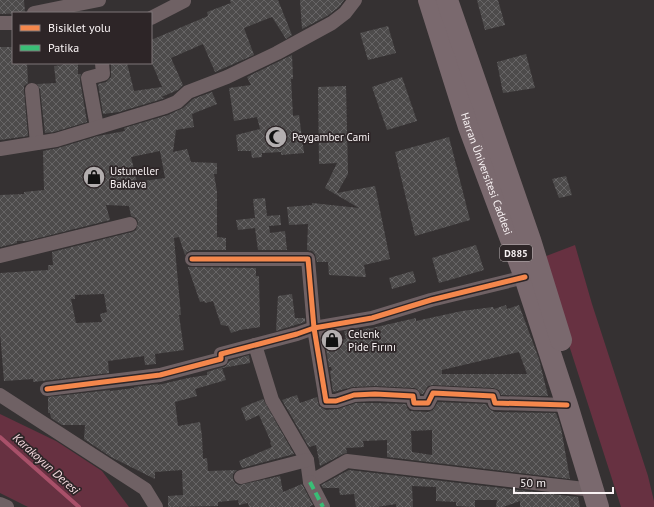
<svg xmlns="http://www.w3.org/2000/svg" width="654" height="507" viewBox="0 0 654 507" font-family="'PT Sans',sans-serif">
<defs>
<pattern id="building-cross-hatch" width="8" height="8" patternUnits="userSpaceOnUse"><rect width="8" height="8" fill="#4d4b4b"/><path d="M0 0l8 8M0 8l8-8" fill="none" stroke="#676566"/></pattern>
</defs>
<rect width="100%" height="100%" fill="#353132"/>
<g fill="#673141">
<path d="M575 245 592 304 648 476 654 501V507H621L541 258Z"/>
<path d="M0 414 56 441 102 471 129 507H28L0 493Z"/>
</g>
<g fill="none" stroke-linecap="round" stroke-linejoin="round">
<path stroke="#a85069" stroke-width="4" d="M0 437 79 507"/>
</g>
<g fill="url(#building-cross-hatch)" fill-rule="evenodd">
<path d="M0 0H24L25 13 0 14Z"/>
<path d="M230 0H278L292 35 286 39 272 17 244 28 254 55 215 72 203 44 171 58 183 85 178 90 161 97 165 98 162 99 119 112 103 114 98 84 106 82 111 77V63H127L134 91 162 87 151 61V40L208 16 207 12 231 3Z"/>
<path d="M300 0H344L339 7 327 16 302 29Z"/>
<path d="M477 0H498L505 25 485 30Z"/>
<path d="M388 26 396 53 368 60 360 33Z"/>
<path d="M0 47H13V63H27L28 83 24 86V91L28 136 0 140Z"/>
<path d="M526 54 535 88 503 93 497 62Z"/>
<path d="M292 55 293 79H291L293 116 299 115 304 153 281 155V152L262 153V157L252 158 251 151H238L236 135 260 129 257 117 234 121 229 88 251 85 247 77Z"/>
<path d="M63 63H78V74H81L80 80 87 122 54 132 45 133 40 89 37 84 56 83 54 66 63 65Z"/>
<path d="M402 77 417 121 387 130 372 87Z"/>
<path d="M346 86 348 174 337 193 375 186 390 259 364 265 366 277 329 275 328 262H317L315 254 312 251 307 250 308 224 289 225 287 207 312 205V203L359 208 325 188 337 163 319 164 318 87Z"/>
<path d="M212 92 217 104 192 114 194 127 176 130 173 152 187 149 191 162 217 163V174H214L217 192V237L226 238V250H192L187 252 185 255 179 237 174 238 181 315H179L184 350 155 354 156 364 145 365 144 356 108 361 109 373 33 382V379L4 381 0 332V273L48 270V265H53L52 252 132 232 136 230 138 222 136 218 131 216 129 206 106 205 110 220 27 241H17V243L0 247V195L24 194V192L44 190 43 151 58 148 98 136 125 131 124 128 168 115 183 108 193 99ZM160 151 165 178 137 182 131 157ZM104 294 107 312 100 314 102 322 76 323 71 299H75V295Z"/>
<path d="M449 137 470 220 415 236 395 152Z"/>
<path d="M566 176 572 195 559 198 552 179Z"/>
<path d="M265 198 267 216 280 215 281 225 269 226 270 233 285 231 287 250H258L255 228 238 230 236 220 255 218 253 199Z"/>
<path d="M476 245 484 270 439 283 432 258Z"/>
<path d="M188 267 256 268V276H259L260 327 240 330 231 333 228 326 221 325 213 301 205 303 204 301 200 302Z"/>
<path d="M413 271 416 282 392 289 389 278Z"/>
<path d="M292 294 295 318H305V322L276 331 278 296Z"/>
<path d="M506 305 507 309 519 305 539 359 548 396 501 395 499 390 493 388 433 385 428 386 423 394H421L417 389 414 388 375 386 353 387 333 392 330 371 332 370 331 367H329L325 343 346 339 344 331 372 328 416 318V321L462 311 493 307 494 309ZM519 352 527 374H442V370Z"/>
<path d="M249 355 250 363 222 368 226 380 195 389 197 396 175 402 178 426 200 422 202 436 203 459 207 458 208 471 237 470 233 474V479L235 483 239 485 280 476 283 492 302 484 313 505 309 507H249L248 503 239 505 238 500 218 502V506L168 507V496L183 495 182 470 155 472V479L111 457 84 439 85 425H62L51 418 50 413H48V397L110 390V391L134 388V387L158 384V385L188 378 207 375V372L226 366 229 361Z"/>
<path d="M297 395 300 403 317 397 319 406 326 410 338 409 356 403H375L406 404 407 408 410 411 428 412 433 410 438 402 486 404 489 409 495 412 556 413 561 428 570 479 387 457V440L363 441 364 447 346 448 347 453 343 454 320 466 316 445 309 447 282 400ZM432 430V455L412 452 411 431Z"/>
<path d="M263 399 294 454 242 468 239 461 272 447 270 443 271 442 259 415 246 421 241 408Z"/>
<path d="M349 470 578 497 580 507H520V501L503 507H496L497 500H475V507L456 506V502L436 501V487L412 486 413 507H396V504L377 507H356L354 494 340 495 339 488H323L321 485Z"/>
</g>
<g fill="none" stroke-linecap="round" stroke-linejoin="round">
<g stroke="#6f6164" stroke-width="14">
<path d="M34 13 99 0"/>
<path d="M151 18 184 1"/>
<path d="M0 23H13"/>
<path d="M32 90 37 143"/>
<path d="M97 127 88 78 103 74 102 63"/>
<path d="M0 149 56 140 165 107 177 102 188 92 227 77 277 53 332 23 345 13 355 0"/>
<path d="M0 256 130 224"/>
<path d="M192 259H308L314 328 326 401H336L354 395 375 394 413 396 414 403H428L433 393 493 396 495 403 567 405"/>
<path d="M255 345 272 400 307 460 310 482 347 461 593 490"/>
<path d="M47 389 160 375 221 359V354L297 334 314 328 372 318 431 300 525 277"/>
<path d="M0 395 145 489 156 507"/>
<path d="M241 477 307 460"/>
<path d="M310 482 323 507"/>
<path d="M0 504 7 507"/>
</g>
<g stroke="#7a696e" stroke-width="22">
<path id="s1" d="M429 0 469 127 525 277 567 405 598 507"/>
<path d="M447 0 530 240 561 340"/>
</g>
<path stroke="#3abd76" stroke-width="4" stroke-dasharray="8 4" stroke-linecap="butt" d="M310 482 323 507"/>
<g stroke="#2d2527" stroke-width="8">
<g id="cycleway">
<path d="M192 259H308L314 328 326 401H336L354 395 375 394 413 396 414 403H428L433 393 493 396 495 403 567 405"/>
<path d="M47 389 160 375 221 359V354L297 334 314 328 372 318 431 300 525 277"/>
</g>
</g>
<use href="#cycleway" stroke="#f5874c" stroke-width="5"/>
</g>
<defs>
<g id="mosque-disc" transform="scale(1.15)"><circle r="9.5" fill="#b4afb0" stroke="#2d2527"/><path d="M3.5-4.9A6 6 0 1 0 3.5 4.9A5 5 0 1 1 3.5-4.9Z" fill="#111"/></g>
<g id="shop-disc" transform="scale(1.15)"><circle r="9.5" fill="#b4afb0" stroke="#2d2527"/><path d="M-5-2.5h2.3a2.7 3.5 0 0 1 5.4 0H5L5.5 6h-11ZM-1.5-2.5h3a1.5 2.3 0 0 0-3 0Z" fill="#111"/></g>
</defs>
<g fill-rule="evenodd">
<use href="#mosque-disc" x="276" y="137"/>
<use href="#shop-disc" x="94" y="177"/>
<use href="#shop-disc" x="332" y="340"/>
</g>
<g text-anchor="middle" stroke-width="3.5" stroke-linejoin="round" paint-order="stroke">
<rect fill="#2d2527" stroke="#bcb5b6" stroke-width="1" x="500" y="245" width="32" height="16" rx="3"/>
<g font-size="10" font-weight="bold" fill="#f9f3f4">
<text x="516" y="257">D885</text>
</g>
<g font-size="11" fill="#f9f3f4" stroke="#2d2527" text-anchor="start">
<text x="292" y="141">Peygamber Cami</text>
<text x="110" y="175">Ustuneller<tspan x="110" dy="13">Baklava</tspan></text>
<text x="348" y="338">Celenk<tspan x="348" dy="13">Pide Fırını</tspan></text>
</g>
<g font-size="11" fill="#f9f3f4" stroke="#2d2527">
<text dy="4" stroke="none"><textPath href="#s1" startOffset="183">Harran Üniversitesi Caddesi</textPath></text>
</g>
<g font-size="12" font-style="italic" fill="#f5d9df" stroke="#2d2527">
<text transform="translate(46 464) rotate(42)" y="4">Karakoyun Deresi</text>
</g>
</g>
<rect x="12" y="12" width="140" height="52" fill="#2d2527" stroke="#7f7779"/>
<rect x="20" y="25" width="20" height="6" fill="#f5874c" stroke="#7f7779"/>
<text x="48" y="32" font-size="12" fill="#f9f3f4">Bisiklet yolu</text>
<rect x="20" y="45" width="20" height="6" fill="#3abd76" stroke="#7f7779"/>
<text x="48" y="52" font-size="12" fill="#f9f3f4">Patika</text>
<path d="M514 487v6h99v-6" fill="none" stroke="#f9f3f4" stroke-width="2"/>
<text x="520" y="487" font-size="12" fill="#f9f3f4" stroke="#2d2527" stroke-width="3" paint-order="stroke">50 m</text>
</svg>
